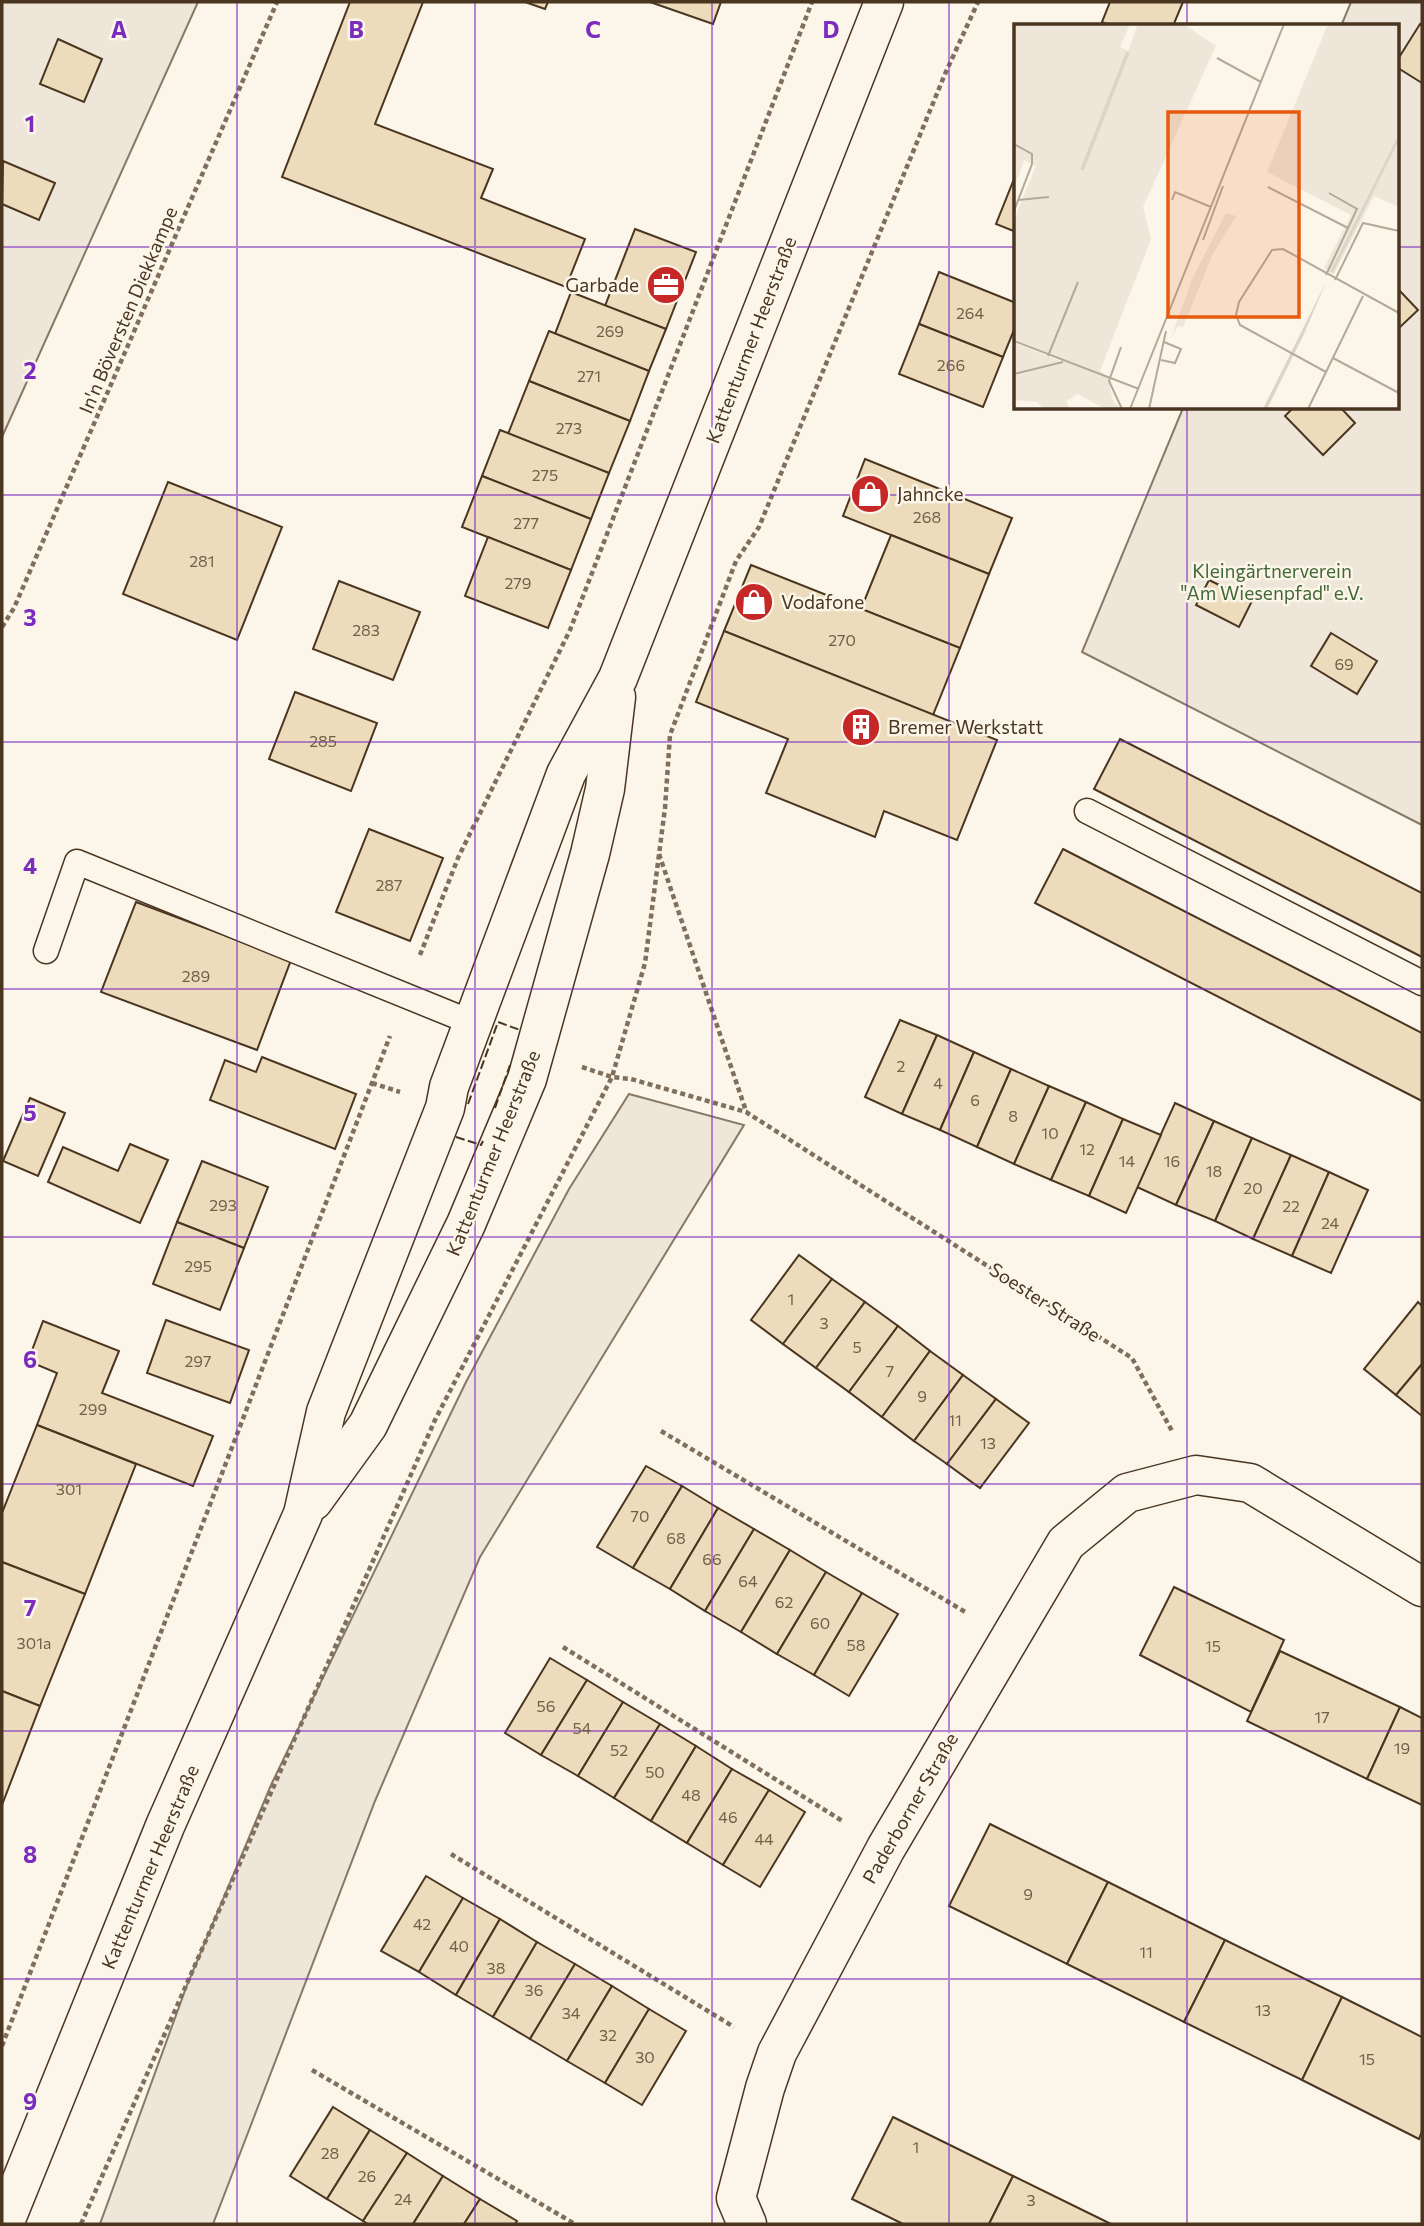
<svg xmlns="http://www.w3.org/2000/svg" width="1424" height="2226" viewBox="0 0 1424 2226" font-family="Commissioner,sans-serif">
<rect width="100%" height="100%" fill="#fbf6e9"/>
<g fill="#ede6d9" stroke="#887966" stroke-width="2">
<path d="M2 2H198L2 437Z"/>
<path d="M1351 2H1422V825L1082 652 1183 408H1398V26H1341Z"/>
<path d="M629 1094 744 1125 480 1557 375 1801 213 2224H100L187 1985 271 1785 466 1382 569 1189Z"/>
</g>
<g fill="#ecdcbc" stroke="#4a3520" stroke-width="2">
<path d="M350 2H423L375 124 493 169 481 198 585 239 566 287 282 177Z"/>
<path d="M525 2H548L545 9Z"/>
<path d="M650 2H721L713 24Z"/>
<path d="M1110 2H1183L1173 26H1111L1102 22Z"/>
<path d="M1420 24 1422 26V83L1398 68V59Z"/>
<path d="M58 39 102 59 84 102 40 84Z"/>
<path d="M3 161 55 183 39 220 2 204Z"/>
<path d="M1016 174V232L996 224Z"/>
<path d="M635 229 696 252 666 329 605 306Z"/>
<path d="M939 272 1016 303V325L1003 357 919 324Z"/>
<path d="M1398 289 1418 310 1398 329Z"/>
<path d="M571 292 666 329 649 371 555 334Z"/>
<path d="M919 324 1003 357 983 407 899 374Z"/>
<path d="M549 331 649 371 630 421 529 381Z"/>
<path d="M529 381 630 421 609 473 508 434Z"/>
<path d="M1293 408H1341L1355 423 1323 455 1285 416Z"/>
<path d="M500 430 609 473 591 519 482 476Z"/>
<path d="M865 459 1012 518 989 574 843 516Z"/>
<path d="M482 476 591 519 571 570 462 527Z"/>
<path d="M168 482 282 527 237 640 123 594Z"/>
<path d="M891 535 989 574 960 648 861 609Z"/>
<path d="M488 537 571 570 548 628 465 596Z"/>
<path d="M751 565 960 648 933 715 724 631Z"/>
<path d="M1209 580 1252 601 1239 627 1196 605Z"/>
<path d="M339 581 420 612 393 680 313 649Z"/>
<path d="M724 631 997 740 957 840 884 811 875 837 766 793 788 739 696 702Z"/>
<path d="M1331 633 1377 661 1357 694 1311 666Z"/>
<path d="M295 692 377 723 351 791 269 759Z"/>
<path d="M1120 739 1422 893V957L1094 789Z"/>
<path d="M369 829 443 858 410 941 336 912Z"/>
<path d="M1063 849 1422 1033V1101L1035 903Z"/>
<path d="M136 902 291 960 257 1050 101 992Z"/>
<path d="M900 1020 937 1035 902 1114 865 1097Z"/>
<path d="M937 1035 974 1052 940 1130 902 1114Z"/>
<path d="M974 1052 1011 1069 977 1147 940 1130Z"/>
<path d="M262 1057 356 1094 335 1149 210 1100 225 1060 256 1072Z"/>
<path d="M1011 1069 1049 1086 1014 1164 977 1147Z"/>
<path d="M1049 1086 1086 1102 1051 1180 1014 1164Z"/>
<path d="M30 1098 65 1113 38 1176 3 1161Z"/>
<path d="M1086 1102 1123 1119 1089 1196 1051 1180Z"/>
<path d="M1175 1103 1214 1121 1176 1205 1137 1187Z"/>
<path d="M1123 1119 1161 1135 1126 1213 1089 1196Z"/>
<path d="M1214 1121 1252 1138 1215 1221 1176 1205Z"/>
<path d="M1252 1138 1291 1155 1253 1239 1215 1221Z"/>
<path d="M130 1144 168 1160 140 1223 48 1182 63 1147 118 1171Z"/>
<path d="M1291 1155 1329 1172 1292 1256 1253 1239Z"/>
<path d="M202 1161 268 1187 244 1248 177 1222Z"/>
<path d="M1329 1172 1368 1190 1331 1273 1292 1256Z"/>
<path d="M177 1222 244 1248 220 1310 153 1284Z"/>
<path d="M799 1255 832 1279 783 1344 751 1320Z"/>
<path d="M832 1279 865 1302 816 1368 783 1344Z"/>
<path d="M865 1302 898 1326 849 1392 816 1368Z"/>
<path d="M1418 1302 1422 1306V1364L1396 1395 1364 1369Z"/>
<path d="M166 1320 249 1350 230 1403 147 1373Z"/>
<path d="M43 1321 119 1351 102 1393 213 1436 193 1486 37 1425 57 1373 28 1361Z"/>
<path d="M898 1326 930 1351 882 1417 849 1392Z"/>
<path d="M930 1351 963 1375 914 1441 882 1417Z"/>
<path d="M1422 1364V1416L1396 1395Z"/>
<path d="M963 1375 996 1399 947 1464 914 1441Z"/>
<path d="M996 1399 1029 1423 980 1488 947 1464Z"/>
<path d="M37 1425 136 1464 85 1594 2 1562V1513Z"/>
<path d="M646 1466 682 1486 633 1568 597 1547Z"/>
<path d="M682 1486 718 1508 670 1589 633 1568Z"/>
<path d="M718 1508 754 1529 705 1611 670 1589Z"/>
<path d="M754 1529 790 1550 741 1632 705 1611Z"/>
<path d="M790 1550 826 1572 777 1654 741 1632Z"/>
<path d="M2 1562 85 1594 40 1706 2 1691Z"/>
<path d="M826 1572 862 1593 814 1675 777 1654Z"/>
<path d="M1174 1587 1284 1640 1251 1712 1140 1655Z"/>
<path d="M862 1593 898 1614 849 1696 814 1675Z"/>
<path d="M1280 1651 1400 1707 1367 1779 1247 1721Z"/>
<path d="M550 1658 587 1680 541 1755 505 1733Z"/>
<path d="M587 1680 623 1702 578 1776 541 1755Z"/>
<path d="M2 1691 40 1706 2 1805Z"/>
<path d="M623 1702 660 1724 614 1798 578 1776Z"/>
<path d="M1400 1707 1422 1718V1805L1367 1779Z"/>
<path d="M660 1724 696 1746 651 1821 614 1798Z"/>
<path d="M696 1746 732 1769 687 1843 651 1821Z"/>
<path d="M732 1769 769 1790 723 1865 687 1843Z"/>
<path d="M769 1790 805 1812 760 1887 723 1865Z"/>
<path d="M990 1824 1108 1882 1067 1964 949 1906Z"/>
<path d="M426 1876 463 1898 419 1972 381 1951Z"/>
<path d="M1108 1882 1225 1940 1184 2022 1067 1964Z"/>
<path d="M463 1898 500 1919 456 1995 419 1972Z"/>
<path d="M500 1919 537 1942 493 2017 456 1995Z"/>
<path d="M1225 1940 1342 1997 1302 2080 1184 2022Z"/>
<path d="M537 1942 575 1964 530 2039 493 2017Z"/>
<path d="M575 1964 612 1986 567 2061 530 2039Z"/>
<path d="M612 1986 649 2009 605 2083 567 2061Z"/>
<path d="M1342 1997 1422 2037V2131L1419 2139 1302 2080Z"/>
<path d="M649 2009 686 2031 642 2105 605 2083Z"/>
<path d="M333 2107 370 2130 327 2199 290 2176Z"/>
<path d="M893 2117 1013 2176 989 2224H903L852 2199Z"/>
<path d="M370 2130 407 2153 363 2221 327 2199Z"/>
<path d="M407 2153 443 2176 413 2224H368L363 2221Z"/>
<path d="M443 2176 480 2199 464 2224H413Z"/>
<path d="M1013 2176 1111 2224H989Z"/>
<path d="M480 2199 517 2221 515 2224H464Z"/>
</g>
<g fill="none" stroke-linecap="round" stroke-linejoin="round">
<g stroke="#4a3520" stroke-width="27">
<g id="service">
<path d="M1087 811 1422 983"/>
<path d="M46 951 77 862 473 1023"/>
</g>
</g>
<g stroke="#4a3520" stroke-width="41">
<path id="minor" d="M747 2224 736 2198 765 2088 777 2053 886 1848 1066 1543 1127 1493 1196 1475 1250 1483 1422 1587"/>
</g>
<g stroke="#4a3520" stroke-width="41">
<g id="primary">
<path d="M313 1501 368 1425 466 1224 527 1079 590 854 605 789 616 697"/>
<path d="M4 2224 165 1826 303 1514 326 1412 445 1108 449 1087 566 774 618 678 884 2"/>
</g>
</g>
<g stroke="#7f6f5c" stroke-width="4.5" stroke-dasharray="5 3.5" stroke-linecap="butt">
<path d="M2 627 14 608 277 2"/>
<path d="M659 854 746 1111"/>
<path d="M420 955 458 858 570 630 812 2"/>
<path d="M582 1067 612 1077 631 1079 746 1112 1132 1358 1172 1431"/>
<path d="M372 1083 400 1092"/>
<path d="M661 1431 967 1613"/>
<path d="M563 1647 844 1822"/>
<path d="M451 1854 734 2027"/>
<path d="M2 2046 390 1036"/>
<path d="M312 2070 575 2224"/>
<path d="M81 2224 435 1420 612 1077 645 963 665 808 670 735 736 561 759 527 945 74 978 2"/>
</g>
<use href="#service" stroke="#fbf6e9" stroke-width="24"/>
<use href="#minor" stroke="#fbf6e9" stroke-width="38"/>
<use href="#primary" stroke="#fbf6e9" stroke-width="38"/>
<g stroke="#4a3520" stroke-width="2" stroke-dasharray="9 3.5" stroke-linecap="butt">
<path d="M468 1104 498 1022 520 1030"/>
<path d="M495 1108 510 1065"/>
<path d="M456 1137 481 1145 483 1141"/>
</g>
</g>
<path fill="none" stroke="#7b2cbf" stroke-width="2" stroke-opacity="0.55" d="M237 2V2224M475 2V2224M712 2V2224M949 2V2224M1187 2V26M2 247H1016M1398 247H1422M1187 408V2224M2 495H1422M2 742H1422M2 989H1422M2 1237H1422M2 1484H1422M2 1731H1422M2 1979H1422"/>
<defs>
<g id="office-disc" transform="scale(2.0125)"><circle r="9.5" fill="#c62828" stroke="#fbf6e9"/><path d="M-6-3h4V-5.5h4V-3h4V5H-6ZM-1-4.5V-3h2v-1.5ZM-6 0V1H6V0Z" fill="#fff"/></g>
<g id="shop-disc" transform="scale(2.0125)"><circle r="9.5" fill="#c62828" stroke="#fbf6e9"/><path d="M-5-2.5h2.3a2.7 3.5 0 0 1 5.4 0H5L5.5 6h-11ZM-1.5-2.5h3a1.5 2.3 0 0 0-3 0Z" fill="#fff"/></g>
<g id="building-disc" transform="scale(2.0125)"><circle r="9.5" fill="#c62828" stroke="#fbf6e9"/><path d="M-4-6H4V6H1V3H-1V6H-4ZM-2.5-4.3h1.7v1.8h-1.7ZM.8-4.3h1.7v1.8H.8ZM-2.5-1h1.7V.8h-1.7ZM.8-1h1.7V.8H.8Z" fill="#fff"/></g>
</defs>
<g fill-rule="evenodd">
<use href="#office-disc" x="666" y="285"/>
<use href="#shop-disc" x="870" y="494"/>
<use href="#shop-disc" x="754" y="602"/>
<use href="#building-disc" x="861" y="727"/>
</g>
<g text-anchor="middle" stroke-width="5" stroke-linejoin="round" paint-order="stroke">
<g font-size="16" fill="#725f47">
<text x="970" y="319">264</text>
<text x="610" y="337">269</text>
<text x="951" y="371">266</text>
<text x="589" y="382">271</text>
<text x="569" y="434">273</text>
<text x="545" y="481">275</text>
<text x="927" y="523">268</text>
<text x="526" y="529">277</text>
<text x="202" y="567">281</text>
<text x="518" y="589">279</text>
<text x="366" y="636">283</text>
<text x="842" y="646">270</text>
<text x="1344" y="670">69</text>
<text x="323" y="747">285</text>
<text x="389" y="891">287</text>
<text x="196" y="982">289</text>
<text x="901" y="1072">2</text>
<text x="938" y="1089">4</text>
<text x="975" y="1106">6</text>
<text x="1013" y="1122">8</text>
<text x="1050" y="1139">10</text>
<text x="1087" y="1155">12</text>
<text x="1127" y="1167">14</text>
<text x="1172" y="1167">16</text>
<text x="1214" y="1177">18</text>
<text x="1253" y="1194">20</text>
<text x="223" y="1211">293</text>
<text x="1291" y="1212">22</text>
<text x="1330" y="1229">24</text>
<text x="198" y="1272">295</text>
<text x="791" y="1305">1</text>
<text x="824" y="1329">3</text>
<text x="857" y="1353">5</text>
<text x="198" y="1367">297</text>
<text x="890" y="1377">7</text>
<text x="922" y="1402">9</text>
<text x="93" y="1415">299</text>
<text x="955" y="1426">11</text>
<text x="988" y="1449">13</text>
<text x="69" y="1495">301</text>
<text x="640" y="1522">70</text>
<text x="676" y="1544">68</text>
<text x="712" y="1565">66</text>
<text x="748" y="1587">64</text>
<text x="784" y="1608">62</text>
<text x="820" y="1629">60</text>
<text x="34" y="1649">301a</text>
<text x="856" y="1651">58</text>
<text x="1213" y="1652">15</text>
<text x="546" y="1712">56</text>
<text x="1322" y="1723">17</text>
<text x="582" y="1734">54</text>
<text x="1402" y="1754">19</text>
<text x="619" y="1756">52</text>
<text x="655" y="1778">50</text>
<text x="691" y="1801">48</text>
<text x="728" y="1823">46</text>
<text x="764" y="1845">44</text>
<text x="1028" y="1900">9</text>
<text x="422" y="1930">42</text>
<text x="459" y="1952">40</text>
<text x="1146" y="1958">11</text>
<text x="496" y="1974">38</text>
<text x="534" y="1996">36</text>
<text x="1263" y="2016">13</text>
<text x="571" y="2019">34</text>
<text x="608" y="2041">32</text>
<text x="645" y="2063">30</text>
<text x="1367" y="2065">15</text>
<text x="916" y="2153">1</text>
<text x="330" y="2159">28</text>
<text x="367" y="2182">26</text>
<text x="403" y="2205">24</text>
<text x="1031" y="2206">3</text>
</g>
<g font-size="19" fill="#4a3520" stroke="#fbf6e9" text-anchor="start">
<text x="639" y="292" text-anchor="end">Garbade</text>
<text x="897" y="501">Jahncke</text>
<text x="781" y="609">Vodafone</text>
<text x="888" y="734">Bremer Werkstatt</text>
</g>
<g font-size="19" fill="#4a3520" stroke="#fbf6e9">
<text transform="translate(128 310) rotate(-67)" y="7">In'n Böversten Diekkampe</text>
<text transform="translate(751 340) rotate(-69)" y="7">Kattenturmer Heerstraße</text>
<text transform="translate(493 1153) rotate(-68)" y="7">Kattenturmer Heerstraße</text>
<text transform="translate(1045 1302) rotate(33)" y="7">Soester Straße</text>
<text transform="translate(910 1808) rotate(-60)" y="7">Paderborner Straße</text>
<text transform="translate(150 1867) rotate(-67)" y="7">Kattenturmer Heerstraße</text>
</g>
<g font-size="19" fill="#436837" stroke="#fbf6e9">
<text x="1272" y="578">Kleingärtnerverein<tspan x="1272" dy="22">"Am Wiesenpfad" e.V.</tspan></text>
</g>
</g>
<g transform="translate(1014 24)">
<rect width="385" height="385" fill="#fbf6e9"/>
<path d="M0 0H116L106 23 114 27 124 0H169L202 22 129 183 137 215 86 347 94 353 99 377 107 385H91L64 370 52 377 56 385H30L23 378 0 376V319L52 339 0 315V196L22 142 10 136 0 164ZM314 0H385V183L360 172 320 250 310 244 337 191 253 148ZM212 189 222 192 198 232 169 303 164 302 157 314 179 253Z" fill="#ede6d9"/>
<path d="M385 110V116L319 249 316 248ZM313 256 290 310 253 385H249Z" fill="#dcd4c6"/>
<path fill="none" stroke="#dcd4c6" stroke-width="3.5" d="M68 146 114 28"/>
<path fill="none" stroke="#b4a999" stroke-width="2" d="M203 34 247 58M0 120 18 130V140L0 187M254 163 334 204M4 176 35 173M158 176 161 168 197 183M189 216 209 162M312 251 343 185 315 169M321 256 349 199 385 207M0 317 125 365M107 323 95 357 108 385M34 332 64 258M319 334 385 369M147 336 161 339 167 325 150 318M312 348 226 301 222 291 225 278 258 226 269 225 385 289M0 350 49 338M116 385 270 0M135 385 152 307M294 385 349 272"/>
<path fill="#e8590c" fill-opacity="0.15" stroke="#e8590c" stroke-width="3.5" d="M154 88H285V293H154Z"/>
<rect width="385" height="385" fill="none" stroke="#4a3520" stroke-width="3.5"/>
</g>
<g font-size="23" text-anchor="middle" font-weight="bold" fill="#7b2cbf" stroke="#fbf6e9" stroke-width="5" stroke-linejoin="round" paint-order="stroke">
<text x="119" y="38">A</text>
<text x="356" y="38">B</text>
<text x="593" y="38">C</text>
<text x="831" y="38">D</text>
<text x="30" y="132">1</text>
<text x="30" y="379">2</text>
<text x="30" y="626">3</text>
<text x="30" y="874">4</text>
<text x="30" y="1121">5</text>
<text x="30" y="1368">6</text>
<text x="30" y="1616">7</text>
<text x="30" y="1863">8</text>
<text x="30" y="2110">9</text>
</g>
<rect width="1424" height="2226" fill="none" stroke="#4a3520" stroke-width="7"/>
</svg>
